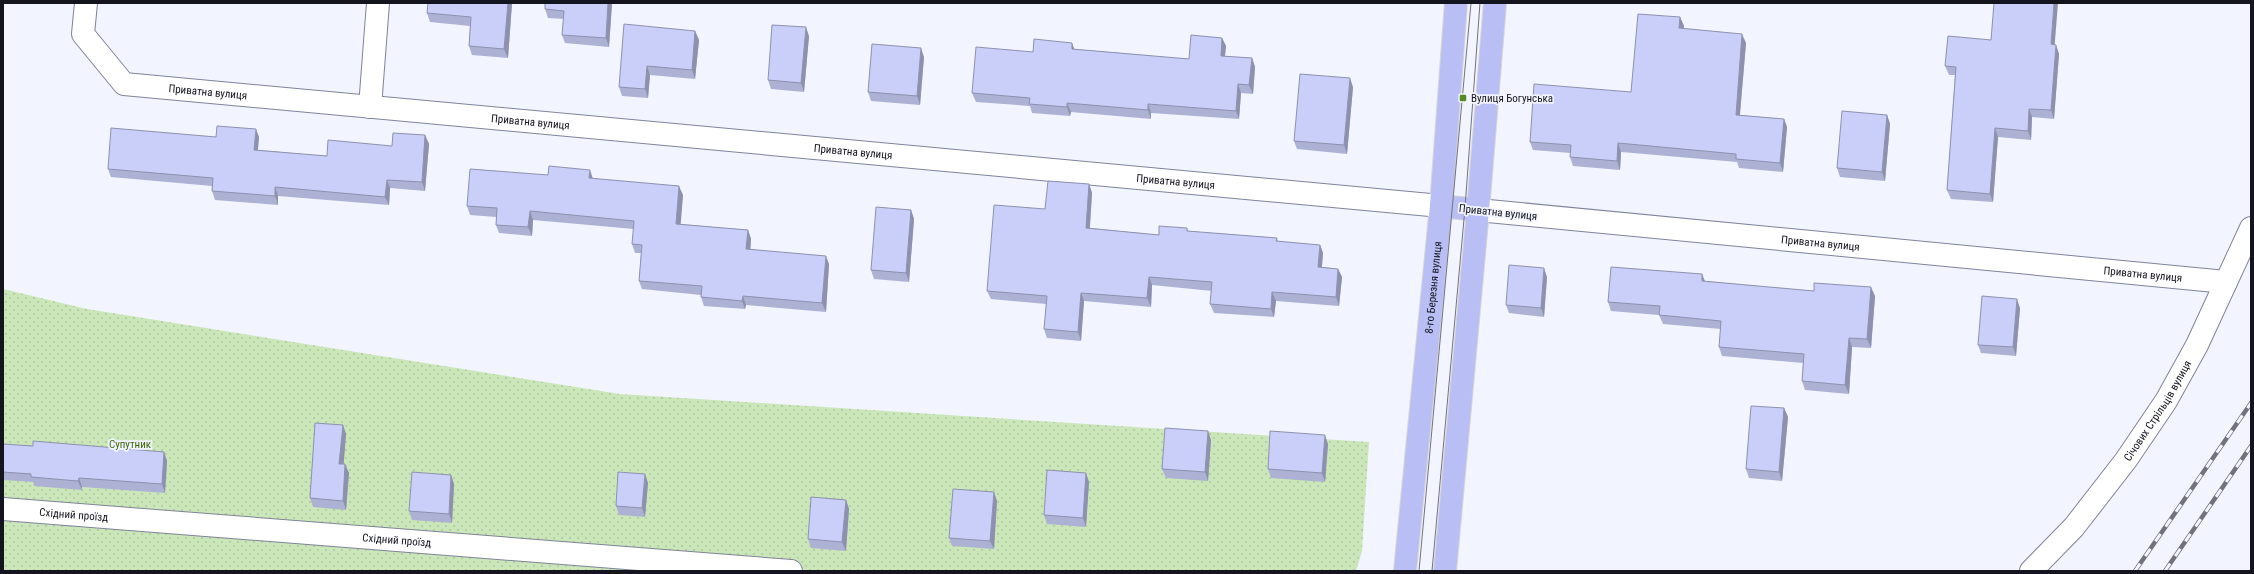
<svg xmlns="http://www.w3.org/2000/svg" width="2254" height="574" viewBox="0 0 2254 574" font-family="'Roboto Condensed',sans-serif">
<defs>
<pattern id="garden-dots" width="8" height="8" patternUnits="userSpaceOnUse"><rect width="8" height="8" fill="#cbe7b9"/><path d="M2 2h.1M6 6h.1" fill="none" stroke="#adc59f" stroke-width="1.8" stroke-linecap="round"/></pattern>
</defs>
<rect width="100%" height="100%" fill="#f2f4ff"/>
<path fill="url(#garden-dots)" d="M3 289 87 309 620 394 1369 442 1362 551 1356 571H3Z"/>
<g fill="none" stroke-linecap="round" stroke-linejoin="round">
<g stroke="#7f839b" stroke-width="24">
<g id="minor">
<path id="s1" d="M86 3 83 34 124 84 1441 206"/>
<path d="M370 107 378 3"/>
<path id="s2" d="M1478 210 2226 282"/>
<path id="s3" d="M3 509 791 571"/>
<path id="s4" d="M2031 571 2074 527 2126 460 2166 401 2197 345 2251 228"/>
</g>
</g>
<g stroke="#d5d5d6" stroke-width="24">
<g id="major">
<path d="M1441 206 1478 210"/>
<path id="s5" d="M1405 571 1441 206 1456 3"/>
<path d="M1445 571 1478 210 1495 3"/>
</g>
</g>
<use href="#minor" stroke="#fff" stroke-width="22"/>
<use href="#major" stroke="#b9bff4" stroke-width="22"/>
<g stroke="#71727c" stroke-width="1">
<path d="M1419 571 1471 3"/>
<path d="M1432 571 1465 208 1480 3"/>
</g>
<g stroke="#71727c" stroke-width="4.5">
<g id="rail">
<path d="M2135 571 2251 403"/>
<path d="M2165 571 2251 446"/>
</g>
</g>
<use href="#rail" stroke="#f2f4ff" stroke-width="3" stroke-dasharray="9" stroke-linecap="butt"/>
</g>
<g fill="#adb2d5">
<path d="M512 3 508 58 472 55 469 46 470 26 430 22 427 13Z"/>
<path d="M545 3H612L609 47 565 43 562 35 564 19 548 18 545 9Z"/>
<path d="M1680 17 1684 26 1683 29 1746 43 1740 115 1784 119 1787 127 1783 172 1739 168 1737 162 1621 152 1620 170 1573 166 1570 157 1571 153 1533 150 1530 142 1631 92Z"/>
<path d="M695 31 699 40 695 79 650 75 648 98 622 96 619 87Z"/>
<path d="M809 36 804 92 771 89 768 80Z"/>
<path d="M1222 38 1226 46 1225 56 1252 58 1255 67 1253 94 1241 93 1239 119 1151 113V119L1071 112 1070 116 1032 113 1030 106 976 102 972 93 1033 52 1074 49 1189 59Z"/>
<path d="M2055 45H2056L2059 54 2054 119 2032 117 2031 140 1998 137 1993 202 1951 199 1947 190 1955 75H1949L1945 66Z"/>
<path d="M924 57 920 105 871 101 868 92Z"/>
<path d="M1353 87 1347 154 1297 149 1294 141Z"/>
<path d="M1887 115 1890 124 1885 181 1840 177 1837 168Z"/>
<path d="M425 135 429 144 425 191 390 188 389 205 278 196V205L215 200 212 191V186L111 177 108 169 216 137H259L258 150 327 156 392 146Z"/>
<path d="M593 178 683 195 680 224 748 230 751 239 750 249 829 264 826 312 746 305 745 309 704 306 701 297V295L642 289 639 281 641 253H635L632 244 634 229 533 220 532 236 499 233 496 225V217L470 215 467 206Z"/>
<path d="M1089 184 1092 193 1090 228 1159 235 1187 228 1188 231 1277 238 1278 242 1320 245 1323 253 1322 267 1338 269 1342 277 1339 306 1276 301 1274 317 1214 313 1210 304 1212 291 1152 285 1151 307 1084 301 1081 341 1047 338 1044 329 1046 304 991 299 987 291 1045 209Z"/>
<path d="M911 210 914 219 909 282 874 279 871 270Z"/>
<path d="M1702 274 1705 281 1814 291 1875 296 1871 348 1852 347 1849 394 1805 390 1802 381 1803 363 1722 356 1719 347 1721 329 1663 324 1659 315 1611 311 1608 302Z"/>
<path d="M1547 277 1544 317 1509 313 1506 305Z"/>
<path d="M2020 308 2016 356 1981 353 1978 345Z"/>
<path d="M1784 408 1788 417 1782 481 1749 478 1746 469Z"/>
<path d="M343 425 346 434 343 464 349 473 346 510 313 507 310 498Z"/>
<path d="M1211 440 1208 481 1166 478 1162 469Z"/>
<path d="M3 444 33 446 164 452 167 461 165 493 82 487V490L34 486 33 482 3 480Z"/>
<path d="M1328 444 1325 482 1271 478 1268 469Z"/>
<path d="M1086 473 1089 482 1086 527 1047 524 1044 515Z"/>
<path d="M451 475 454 484 452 523 412 520 409 511Z"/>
<path d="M648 483 645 517 619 515 616 506Z"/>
<path d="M846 500 849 509 846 551 811 548 808 539Z"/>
<path d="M997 501 994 549 952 546 949 538Z"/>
</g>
<g fill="#8d91ae">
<path d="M508 3H512L508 58 504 49Z"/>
<path d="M608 3H612L609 47 606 38Z"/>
<path d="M2054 3H2058L2054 53 2051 44Z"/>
<path d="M1680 17 1684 26 1683 37 1679 28Z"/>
<path d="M806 27 809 36 804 92 801 83Z"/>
<path d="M695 31 699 40 695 79 692 70Z"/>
<path d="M1742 34 1746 43 1739 124 1736 115Z"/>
<path d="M1222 38 1226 46 1224 64 1221 56Z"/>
<path d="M1072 43 1075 51 1072 49Z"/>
<path d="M2056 45 2059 54 2054 119 2051 110Z"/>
<path d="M921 48 924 57 920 105 917 96Z"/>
<path d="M1252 58 1255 67 1253 94 1249 85Z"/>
<path d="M647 66 650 75 648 98 645 89Z"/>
<path d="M1350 78 1353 87 1347 154 1344 145Z"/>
<path d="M1238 84 1241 93 1239 119 1236 111Z"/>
<path d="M1067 103 1071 112 1070 116 1067 107Z"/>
<path d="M1148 104 1151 113V119L1148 110Z"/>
<path d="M2029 109 2032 117 2031 140 2028 131Z"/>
<path d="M1887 115 1890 124 1885 181 1882 172Z"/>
<path d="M1784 119 1787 127 1783 172 1780 163Z"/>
<path d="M1995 128 1998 137 1993 202 1990 194Z"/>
<path d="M256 129 259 137 257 158 254 150Z"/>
<path d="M425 135 429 144 425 191 422 182Z"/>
<path d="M1618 143 1621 152 1620 170 1617 161Z"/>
<path d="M590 170 593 179 589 178Z"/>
<path d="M387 180 390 188 389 205 385 197Z"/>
<path d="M1089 184 1092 193 1089 237 1086 228Z"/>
<path d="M679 186 683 195 680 233 676 224Z"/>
<path d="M275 187 278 196V205L275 196Z"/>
<path d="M911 210 914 219 909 282 906 273Z"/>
<path d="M530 211 533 220 532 236 528 227Z"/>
<path d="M748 230 751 239 750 257 746 249Z"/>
<path d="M1320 245 1323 253 1321 275 1318 267Z"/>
<path d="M826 256 829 264 826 312 822 303Z"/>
<path d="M1544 268 1547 277 1544 317 1541 308Z"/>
<path d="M1338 269 1342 277 1339 306 1336 297Z"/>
<path d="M1702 274 1705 282 1702 281Z"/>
<path d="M1149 277 1152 285 1151 307 1147 298Z"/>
<path d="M1871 287 1875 296 1871 348 1867 339Z"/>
<path d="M1272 292 1276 301 1274 317 1271 309Z"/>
<path d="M1081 293 1084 301 1081 341 1078 332Z"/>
<path d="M743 296 746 305 745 309 742 301Z"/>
<path d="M2017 299 2020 308 2016 356 2013 347Z"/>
<path d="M1849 338 1852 347 1849 394 1845 385Z"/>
<path d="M1784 408 1788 417 1782 481 1779 472Z"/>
<path d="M343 425 346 434 343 473 339 464Z"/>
<path d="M1208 431 1211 440 1208 481 1205 472Z"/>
<path d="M1325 435 1328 444 1325 482 1322 473Z"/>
<path d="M164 452 167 461 165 493 162 484Z"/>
<path d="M345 464 349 473 346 510 343 501Z"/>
<path d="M1086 473 1089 482 1086 527 1083 518Z"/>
<path d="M645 474 648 483 645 517 642 508Z"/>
<path d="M451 475 454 484 452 523 449 514Z"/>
<path d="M79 478 82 487V490L78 481Z"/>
<path d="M994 492 997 501 994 549 990 541Z"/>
<path d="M846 500 849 509 846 551 842 542Z"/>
</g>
<g fill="#c9cff8" stroke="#8d91ae">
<path d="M428 3H508L504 49 469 46 471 17 427 13Z"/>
<path d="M545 3H608L606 38 562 35 564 11 545 9Z"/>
<path d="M1994 3H2054L2051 44 2056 45 2051 110 2029 109 2028 131 1995 128 1990 194 1947 190 1956 67 1945 66 1948 36 1991 40Z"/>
<path d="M1638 14 1680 17 1679 28 1742 34 1736 115 1784 119 1780 163 1736 159V154L1618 143 1617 161 1570 157 1571 145 1530 142 1534 84 1631 92Z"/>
<path d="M624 24 695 31 692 70 647 66 645 89 619 87Z"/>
<path d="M772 25 806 27 801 83 768 80Z"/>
<path d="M1191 35 1222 38 1221 56 1252 58 1249 85 1238 84 1236 111 1148 104V110L1067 103V107L1029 104 1030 98 972 93 976 47 1033 52 1034 39 1072 43V49L1189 59Z"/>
<path d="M872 44 921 48 917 96 868 92Z"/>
<path d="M1300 74 1350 78 1344 145 1294 141Z"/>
<path d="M1842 111 1887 115 1882 172 1837 168Z"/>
<path d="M217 126 256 129 254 150 327 156 328 140 392 146 393 133 425 135 422 182 387 180 385 197 275 187V196L212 191 213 178 108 169 111 128 216 137Z"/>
<path d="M549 166 590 170 589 178 679 186 676 224 748 230 746 249 826 256 822 303 743 296 742 301 701 297 702 286 639 281 642 245 632 244 634 221 530 211 528 227 496 225 497 208 467 206 470 169 548 175Z"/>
<path d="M1048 181 1089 184 1086 228 1159 235V226L1187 228V231L1277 238 1276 241 1320 245 1318 267 1338 269 1336 297 1272 292 1271 309 1210 304 1212 282 1149 277 1147 298 1081 293 1078 332 1044 329 1047 296 987 291 994 205 1045 209Z"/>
<path d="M876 207 911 210 906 273 871 270Z"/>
<path d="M1509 265 1544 268 1541 308 1506 305Z"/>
<path d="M1611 267 1702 274V281L1814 291V283L1871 287 1867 339 1849 338 1845 385 1802 381 1804 354 1719 347 1721 321 1659 315 1660 306 1608 302Z"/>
<path d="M1982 296 2017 299 2013 347 1978 345Z"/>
<path d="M1751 406 1784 408 1779 472 1746 469Z"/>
<path d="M315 423 343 425 339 464H345L343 501 310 498Z"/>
<path d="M1165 428 1208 431 1205 472 1162 469Z"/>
<path d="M1270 431 1325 435 1322 473 1268 469Z"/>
<path d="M33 441 164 452 162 484 79 478 78 481 31 477V474L3 472V444L33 446Z"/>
<path d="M1047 470 1086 473 1083 518 1044 515Z"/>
<path d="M412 472 451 475 449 514 409 511Z"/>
<path d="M618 472 645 474 642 508 616 506Z"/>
<path d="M953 489 994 492 990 541 949 538Z"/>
<path d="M811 497 846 500 842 542 808 539Z"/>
</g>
<rect fill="#578b24" stroke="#f2f4ff" stroke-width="1.5" x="1459" y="94" width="8" height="8" rx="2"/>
<g text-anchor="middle" stroke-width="3.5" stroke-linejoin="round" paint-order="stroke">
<g font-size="11" fill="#13141d" stroke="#f2f4ff">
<text dy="4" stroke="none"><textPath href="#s1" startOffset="180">Приватна вулиця</textPath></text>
<text dy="4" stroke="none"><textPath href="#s1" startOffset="504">Приватна вулиця</textPath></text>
<text dy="4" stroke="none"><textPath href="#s1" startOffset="828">Приватна вулиця</textPath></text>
<text dy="4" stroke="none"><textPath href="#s1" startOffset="1152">Приватна вулиця</textPath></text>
<text transform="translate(1498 212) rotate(6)" y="4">Приватна вулиця</text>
<text dy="4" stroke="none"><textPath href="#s2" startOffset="344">Приватна вулиця</textPath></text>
<text dy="4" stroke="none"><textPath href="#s2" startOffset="668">Приватна вулиця</textPath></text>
<text dy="4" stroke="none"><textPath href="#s5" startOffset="285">8-го Березня вулиця</textPath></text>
<text dy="4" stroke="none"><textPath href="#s4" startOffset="205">Січових Стрільців вулиця</textPath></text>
<text dy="4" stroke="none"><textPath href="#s3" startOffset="71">Східний проїзд</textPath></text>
<text dy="4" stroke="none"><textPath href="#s3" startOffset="395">Східний проїзд</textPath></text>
</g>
<g font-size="11" fill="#13141d" stroke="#f2f4ff" text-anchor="start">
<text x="1471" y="102">Вулиця Богунська</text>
</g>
<g font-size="11" fill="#3a6505" stroke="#f2f4ff">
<text x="130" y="448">Супутник</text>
</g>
</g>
<rect width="2254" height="574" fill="none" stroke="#13141d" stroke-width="8"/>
</svg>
